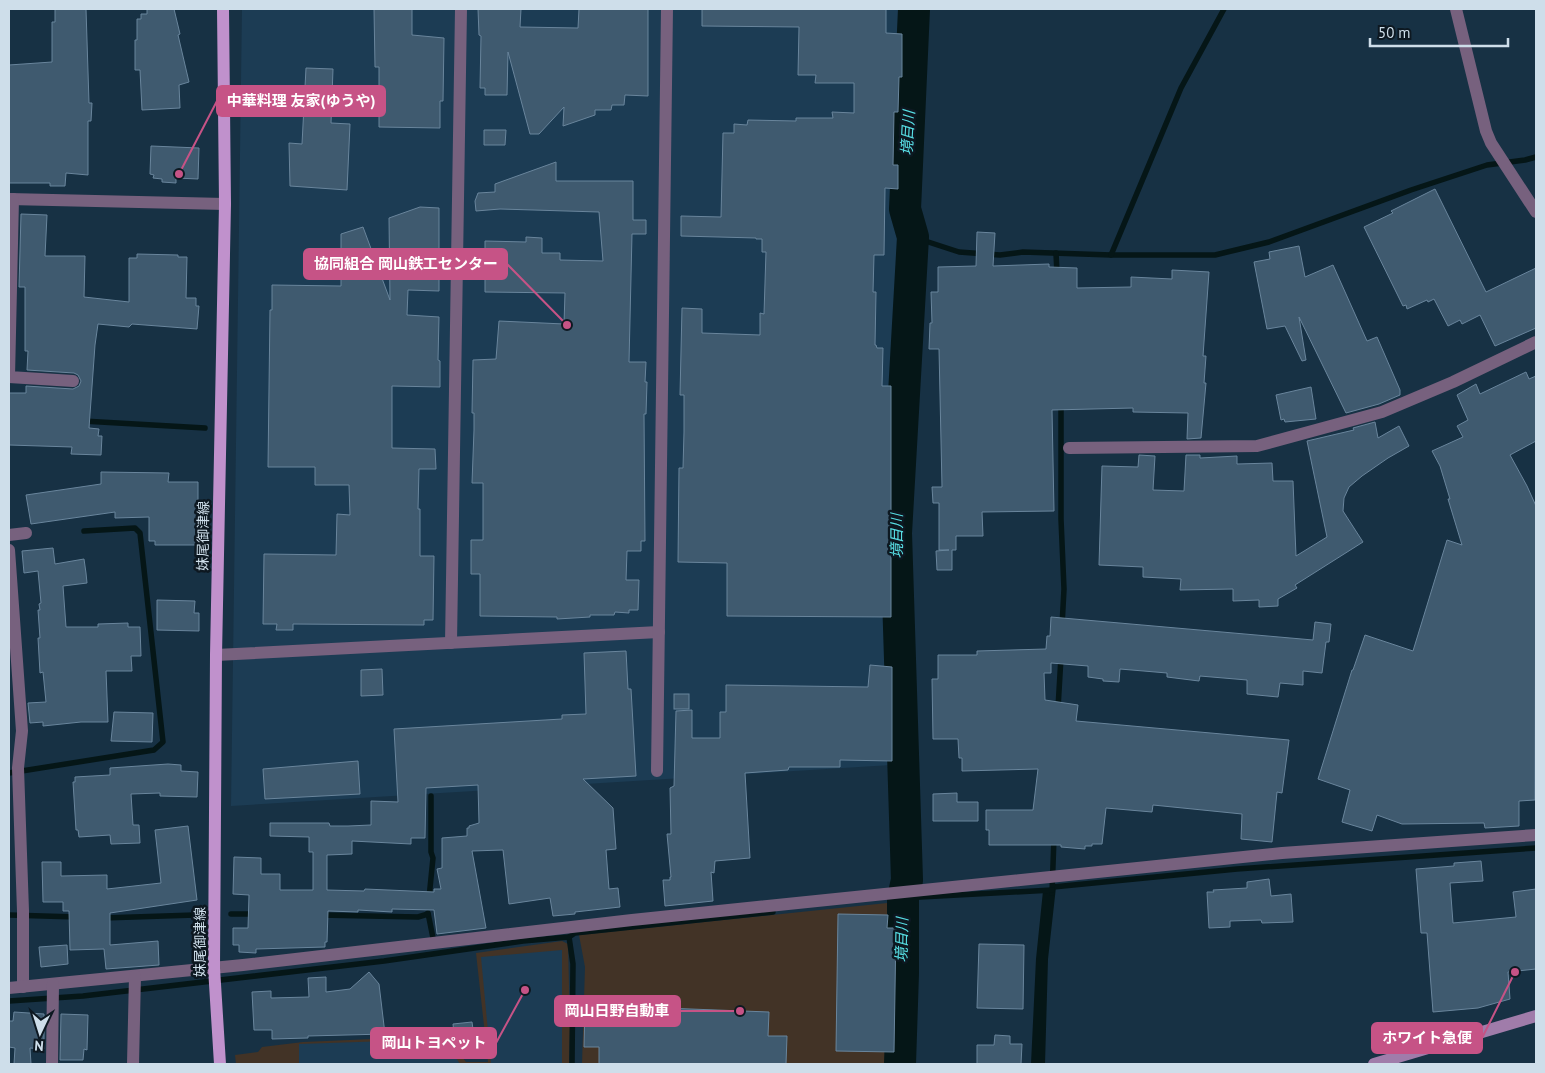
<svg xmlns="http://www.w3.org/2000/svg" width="1545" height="1073" viewBox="0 0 1545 1073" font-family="'PT Sans','Noto Sans JP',sans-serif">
<rect width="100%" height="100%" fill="#173144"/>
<g fill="#423326">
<path d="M897 902 899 929 895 1064H582L585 967 579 935Z"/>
<path d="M562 941 568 944 570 1026 569 1064H236L235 1055 258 1052 262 1047 303 1042 419 1037 450 1042 466 1062H488L476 953Z"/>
</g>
<g fill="#1c3c54">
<path d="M242 9H907L897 217 901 224 903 243 891 408V765L231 806Z"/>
<path d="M562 950V1064H491L481 957Z"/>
<path d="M418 1040 449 1047 460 1064H299V1044Z"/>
</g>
<path fill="#051617" d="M1053 887H1056L1048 959 1045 1064H1031L1036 959 1043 891 1052 890Z"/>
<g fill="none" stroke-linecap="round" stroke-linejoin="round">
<g stroke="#051617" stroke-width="5.5">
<path d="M913 237 959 252 1000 255 1023 252 1111 255H1215L1269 242 1411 190 1487 165 1525 160 1536 157"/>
<path d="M1056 253 1057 273"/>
<path d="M1111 255 1181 88 1224 9"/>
<path d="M1061 402V519L1064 589 1062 626"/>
<path d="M83 421 205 428"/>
<path d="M1058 708 1061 657"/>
<path d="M9 773 154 750 163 742 140 533 135 528 84 531"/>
<path d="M1053 887 1237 869 1536 848"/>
<path d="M1052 893 1054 837"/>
<path d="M429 898 433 858 431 852V796"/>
<path d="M902 898 1052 890"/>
<path d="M428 913 433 938"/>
<path d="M231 914H256"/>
<path d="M9 915 77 917"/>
<path d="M320 915 418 917 428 914"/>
<path d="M103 918 195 915"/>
<path d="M569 937 573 964 572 1064"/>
<path d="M9 1001 83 996 384 961 523 941 569 937 575 933 773 912"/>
</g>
<path stroke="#051617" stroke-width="32" d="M900 1064 903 973V898L907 880 896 533 913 237 905 209 914 9"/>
</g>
<g fill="#3f5a6f" stroke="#69859c" fill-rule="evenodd">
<path d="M55 9H86L89 103H92L91 121H88V175L66 173 65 186H50V183H9V65L52 62V22H55Z"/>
<path d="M147 9H174L180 34 178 35 189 82 179 85 180 108 142 110 140 70H135V40H137V19H141V14H147Z"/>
<path d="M374 9H412V35L444 38 443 101H440V128L379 127V67H375Z"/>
<path d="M478 9H521L520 27 578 28 579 9H648V96L625 95 624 105H612L611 110H595V115L563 126 564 107 539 134H530L508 52 507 95H485V88H480L481 36 479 35Z"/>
<path d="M702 9H886V33L902 34V77H899L898 112H894L893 165H898V189L885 188 884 255H874L873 292H876L875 345H876L877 348H883L882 386H891V617L727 616V563L678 562 679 468H683L684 432V395H680L682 308 702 309V333L760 335V313L764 314 766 252H762V239H756V238L681 236V216L721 217 723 133H734V124L747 125 748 120 796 121V118H833L832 112 854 113V83H815L816 75H798L799 27 702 26Z"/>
<path d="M306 68 333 69 331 123 350 124 347 190 290 186 289 143 302 144Z"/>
<path d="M484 130H506L505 145H484Z"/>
<path d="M151 146 199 148 198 179 176 178V183L162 182V179L153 178 154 175 150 174Z"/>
<path d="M556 162V181H633V220H646V234H632L629 362H646L645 382H647L646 414H644L645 541H641V551H627L626 580H639L638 610H629V613L615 612 614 615H590V617L557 619V617L480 616V574H471V540H483V483H472L474 430V413H472L473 360 496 359 499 321 564 324 565 293 485 292V241L526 242V237L542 238V253H560V260L603 261 599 212 500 209 476 211 475 201 478 193 495 192V184Z"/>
<path d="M1435 189 1486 292 1536 268V328L1495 346 1480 315 1462 324 1460 320 1448 326 1434 299 1428 302 1427 300 1407 309 1406 305 1403 306 1364 227 1393 213 1391 211Z"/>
<path d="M420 207 439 208V291L408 290 407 315 439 317 438 360 440 361V387L392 386V448L435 449 436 469H419L418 509H420V556H434L433 620H424V625L293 624V630H276L277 624H263L264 554 336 555 337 514 350 515 349 485H315V467H268L270 310H272V285L341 286V234L363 227 390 300 389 218Z"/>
<path d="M21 214 47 215 45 256H85L84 297 129 302V258H137V254L178 255V257H187L186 298H196V306H199L197 329 132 324 129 327 98 324 95 345 89 428 99 429 98 436H102L101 455 71 454 72 447 9 445V393H26V386L73 389 79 386 81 381 78 375 74 373 27 370 28 351H25V287H19Z"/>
<path d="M977 232 995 233 993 266 1049 264V267L1077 268V288L1131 287V277L1172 279V270L1209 272 1203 356H1206L1204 383H1206L1201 438 1187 439 1188 413 1133 412V408L1052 410 1054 511 982 512 983 536H956V550H952V570H937L936 551 949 550H939V503H933L932 487H942L939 349H929L930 323H932L931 292H938V267L976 266Z"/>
<path d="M1299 246 1305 277 1333 265 1367 341 1377 337 1400 390V395L1379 404 1346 413 1299 317 1306 360 1302 361 1285 326 1267 329 1254 262 1270 259 1269 252Z"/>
<path d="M1526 372 1529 379 1536 376V441L1510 455 1527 486 1536 506 1535 800 1519 801V826L1485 828 1484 823 1402 824 1377 815 1372 831 1342 822 1350 790 1318 779 1352 670H1353L1365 635 1413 651 1447 540 1462 545 1448 499H1450L1440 466 1432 451 1463 437 1457 426 1468 420 1457 395 1476 384 1480 394Z"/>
<path d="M1311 387 1316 419 1285 422 1284 419 1281 420 1276 395Z"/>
<path d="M1375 422 1378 438 1399 426 1409 446 1388 458 1362 476 1349 487 1344 498 1343 511 1363 542 1295 585 1297 588 1278 599V606L1259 607V600L1233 601V589L1180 590 1181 579 1143 577V567L1099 565 1102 466 1138 467 1139 455 1155 456 1153 490 1184 491 1186 455H1200V458L1237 456V464L1272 463 1273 481H1293L1296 556 1327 537 1307 441 1354 430 1353 428Z"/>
<path d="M101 472 169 473 168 482H198V545H155V541H149V517L115 518V512L31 524 26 495 101 484Z"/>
<path d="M53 548 55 564 84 559 86 573 87 583 63 586 66 627H98V624L128 623V627H140L141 656H131L132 671H106L108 722H81L43 726V722L30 723 28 703 46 702 43 672 40 673 38 638H40L38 610H40L39 604 41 603 38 571 24 573 22 551Z"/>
<path d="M157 600 195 601 194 613H199V631L157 630Z"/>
<path d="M1051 617 1313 640 1315 622 1331 624 1329 642H1326L1322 673 1303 671V685L1280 683 1278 697 1247 694V680L1200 676 1199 681 1167 677V673L1120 669 1119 682 1103 681V679L1088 677V666L1051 663V673H1044L1045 700 1078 705 1076 721 1289 740 1282 793 1277 792 1272 842 1241 839 1242 814 1153 805 1152 812 1106 808 1102 844H1092V846H1085V849L1061 847V845H989V830H986V810H1033L1038 769 962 771V758H959L958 739H933L932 679H938V655H977V651L1046 649 1047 636H1050Z"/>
<path d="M626 651 628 689H631L636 776 583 779 613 808 616 849 606 850 609 889 618 888 620 907 575 912V914L553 916 550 898 509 904 503 850 472 851 486 928 437 934 434 910 392 909V912L358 910V912L328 911 327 942H325V947L256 949V953L239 952V945H233V928H248L249 895 233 894 234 857 261 858V874H280V890H313V852H309V837L270 836V823H329L330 826H348L371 825V801L398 802 394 729 562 719V715L586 714 584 653ZM478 785 479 823 469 826V828H467V836L442 838V868L437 869 441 889H434V892L365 889 364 891 327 890V855L352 854V841L411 844V838H425L426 788Z"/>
<path d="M870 665 892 667V761L840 760V767H789L788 770 745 773 750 858 715 861 714 873 711 872 713 901 665 906 663 880H670V877H671L667 834H671L670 788 674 786 676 711 692 710V738H720V712H726V685L868 687Z"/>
<path d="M382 669 383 695 361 696V670Z"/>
<rect x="674" y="694" width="15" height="15"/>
<path d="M114 712 153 713 152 742 111 741Z"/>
<path d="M358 761 360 794 265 799 263 769Z"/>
<path d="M168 764 181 765V771L198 772 197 797 160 796V793L131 794 133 825H139L140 843 111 844 110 835 79 837 78 830H76L73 782H75V777L110 775V768Z"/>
<path d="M957 793V802H978V821H933V794Z"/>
<path d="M188 826 197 900 110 913V945L158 941 159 965 106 969 104 949 70 950 69 911H63V902H43L42 862H61V876L107 875V889L161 883 155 830Z"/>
<path d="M1481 861 1483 881 1450 883 1453 923 1516 917 1513 892 1536 889V969L1508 972 1510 999 1478 1008 1433 1012 1427 933H1421L1416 869 1454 866V863Z"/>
<path d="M1269 879 1271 896 1291 894 1293 922 1262 923 1261 920 1230 921V927L1209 928 1207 892H1214L1213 890 1247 888V882Z"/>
<path d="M838 914 888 915 887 928H896L894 1052 836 1051Z"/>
<path d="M979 944 1024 945 1023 1009 977 1008Z"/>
<path d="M67 945 68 964 41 967 39 947Z"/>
<path d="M369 972 379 984 385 1034 308 1036V1038L272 1039V1030H254L252 992 271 991V998L309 997 308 978 326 977V992L350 989Z"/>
<path d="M585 1005 769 1012 768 1036H787L786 1064H599V1047H584Z"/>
<path d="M14 1012 44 1014V1049L30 1048 31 1064H14L15 1048 9 1047V1021H13Z"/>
<path d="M61 1014 88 1015 87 1050 84 1049 83 1060H60Z"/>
<path d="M472 1022 476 1051 456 1054 453 1024Z"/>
<path d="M995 1035 1010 1036V1044H1022L1021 1064H977V1045H994Z"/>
</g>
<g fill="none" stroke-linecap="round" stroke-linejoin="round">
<g stroke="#77617e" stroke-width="12">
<path d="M1456 9 1486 131 1491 143 1536 212"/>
<path d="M9 199 225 204"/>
<path d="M13 199 9 377 73 381"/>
<path d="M1069 448 1257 446 1382 412 1453 382 1536 342"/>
<path d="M9 535 26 533"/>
<path d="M9 550 22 731 18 768 23 911V987"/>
<path d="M451 643 461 9"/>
<path d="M216 655 659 632"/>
<path d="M657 771 667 9"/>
<path d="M9 988 243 965 632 920 1282 853 1536 835"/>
<path d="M52 1064 53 984"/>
<path d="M133 1064 135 976"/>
</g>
<path stroke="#a07caa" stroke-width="12" d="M1374 1064 1536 1016"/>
<path stroke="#c091cc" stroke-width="12" d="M220 1064 214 968 216 655 225 204 223 9"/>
</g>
<g text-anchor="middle" stroke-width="5" stroke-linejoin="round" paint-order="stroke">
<g font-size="14" fill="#cedeea" stroke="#0d1821">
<text transform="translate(203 536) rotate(-89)" y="5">妹尾御津線</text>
<text transform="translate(200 942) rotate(-90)" y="5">妹尾御津線</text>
</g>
<g font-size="15" font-style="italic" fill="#58e0e6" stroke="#0d1821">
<text transform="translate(908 133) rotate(-87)" y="5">境目川</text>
<text transform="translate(897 536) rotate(-90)" y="5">境目川</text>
<text transform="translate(902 940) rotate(-89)" y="5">境目川</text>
</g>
</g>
<path fill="none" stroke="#c65386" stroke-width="2" d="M179 174L217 101M567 325L507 264M740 1011L680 1011M1515 972L1482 1038M525 990L496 1043"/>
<g fill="#c65386" stroke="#0d1821" stroke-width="2">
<circle cx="179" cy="174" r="5"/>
<circle cx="567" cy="325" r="5"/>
<circle cx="740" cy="1011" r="5"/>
<circle cx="1515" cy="972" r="5"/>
<circle cx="525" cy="990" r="5"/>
</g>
<g fill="#c65386" stroke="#c65386" stroke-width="2">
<rect x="217" y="86" width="168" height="30" rx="5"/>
<rect x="304" y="249" width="203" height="30" rx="5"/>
<rect x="555" y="996" width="125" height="30" rx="5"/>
<rect x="1372" y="1023" width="110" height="30" rx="5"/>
<rect x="371" y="1028" width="125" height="30" rx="5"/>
</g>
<g font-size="15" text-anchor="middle" font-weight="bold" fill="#fff">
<text x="301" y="106">中華料理 友家(ゆうや)</text>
<text x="406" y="269">協同組合 岡山鉄工センター</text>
<text x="617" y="1016">岡山日野自動車</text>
<text x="1427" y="1043">ホワイト急便</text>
<text x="434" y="1048">岡山トヨペット</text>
</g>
<rect width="1545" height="1073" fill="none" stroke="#cedeea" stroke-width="20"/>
<g transform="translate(40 1033) rotate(184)" stroke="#0d1821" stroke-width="4" paint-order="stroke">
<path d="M0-4L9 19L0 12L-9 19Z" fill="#cedeea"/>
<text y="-8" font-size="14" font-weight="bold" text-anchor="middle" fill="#cedeea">N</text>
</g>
<path d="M1370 38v8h138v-8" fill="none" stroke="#cedeea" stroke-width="2.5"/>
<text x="1378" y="38" font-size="15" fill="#cedeea" stroke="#0d1821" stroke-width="4" paint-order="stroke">50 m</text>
</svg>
